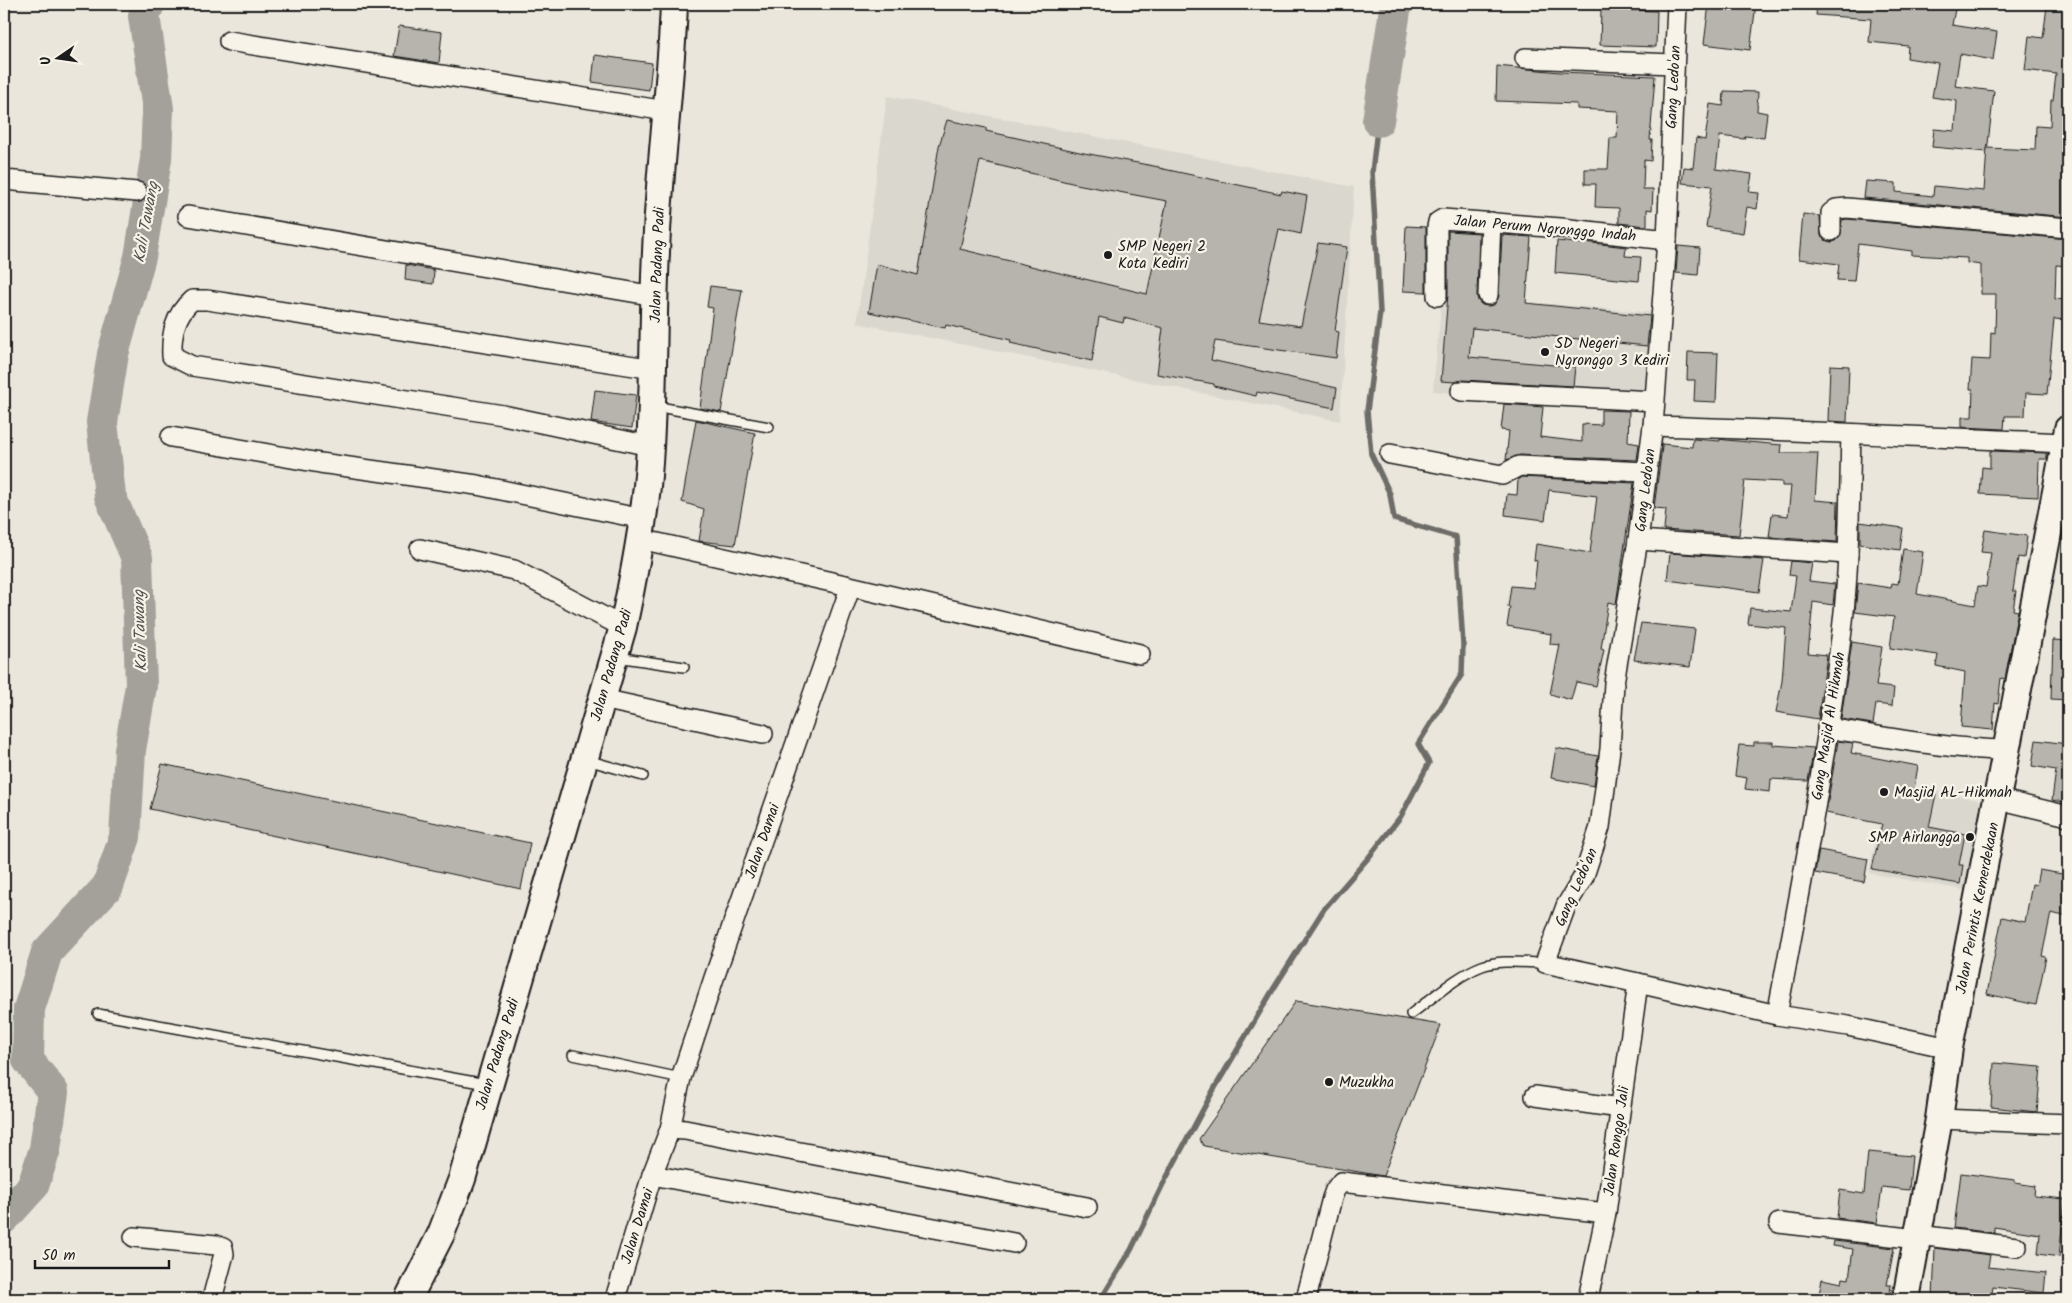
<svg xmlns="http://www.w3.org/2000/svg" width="2072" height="1303" viewBox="0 0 2072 1303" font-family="Kalam,sans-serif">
<rect width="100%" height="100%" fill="#eae6dc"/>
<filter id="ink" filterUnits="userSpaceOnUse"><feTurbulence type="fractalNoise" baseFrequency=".02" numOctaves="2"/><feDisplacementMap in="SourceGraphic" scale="10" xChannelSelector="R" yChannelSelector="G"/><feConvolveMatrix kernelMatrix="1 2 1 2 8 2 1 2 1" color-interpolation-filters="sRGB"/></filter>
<g filter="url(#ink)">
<g fill="#dad7ce" fill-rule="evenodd">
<path d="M887 96 1354 187 1340 421 857 323Z"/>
<path d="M1442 295 1657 313 1650 402 1595 398 1584 408 1433 391Z"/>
<path d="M1917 787 1983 801 1964 890 1869 873 1879 825 1908 830ZM1930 827 1965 834 1962 853 1927 846ZM1875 851 1962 865 1959 884 1872 869Z"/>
</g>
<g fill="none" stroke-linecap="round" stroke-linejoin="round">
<path stroke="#6d6c68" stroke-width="5.5" d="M1101 1299 1131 1250 1162 1186 1213 1091 1274 988 1324 909 1369 857 1401 816 1429 763 1418 744 1462 674 1463 645 1456 537 1394 519 1390 494 1371 454 1367 411 1380 312 1372 172 1378 121"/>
<g stroke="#a3a19a" stroke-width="32">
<path d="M1378 121 1396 4"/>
<path d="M4 1218 33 1186 45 1149 53 1092 28 1060 29 1009 47 952 108 886 125 837 130 750 141 686 137 558 110 496 102 422 113 354 140 257 156 159 158 109 144 16 149 4"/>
</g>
</g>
<g fill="#b6b4ac" stroke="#1c1c1c" fill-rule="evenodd">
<path d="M1709 4H1756L1750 50 1704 44Z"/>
<path d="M1817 4H1956L1952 25 1997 32 1993 60 1960 54 1955 86 1994 91 1987 152 1932 147 1934 129 1955 131 1957 101 1932 97 1938 63 1907 58 1908 46 1869 42 1871 19 1816 15Z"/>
<path d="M2047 6 2068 8V217L1864 198 1866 181 1896 183V192L1933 196 1934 186 1984 191 1987 148 2035 150 2036 126 2050 127 2051 100H2053L2056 74 2025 70 2029 36 2043 38Z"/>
<path d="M1601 9 1657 11 1656 47 1600 45Z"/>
<path d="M399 26 442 32 439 63 394 56Z"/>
<path d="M595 55 652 63 649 90 592 82Z"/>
<path d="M1497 66 1560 72 1655 76 1650 140H1652L1651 161 1644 160 1643 189H1653L1652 210 1647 209V226L1619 223V208L1595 207 1596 184H1585V169H1608L1610 138H1617L1618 111 1577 109V104L1496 101Z"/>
<path d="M1724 91 1758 92 1757 111 1767 113 1764 138 1745 136 1744 139 1720 136 1716 169 1752 174 1749 192 1759 193 1757 209 1747 207 1743 233 1706 227 1712 186 1682 183 1684 167 1693 168 1696 138 1705 140 1710 104 1723 106Z"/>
<path d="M947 120 986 128V131L1084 153 1159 167V168L1281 194 1282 191 1307 196 1301 234 1279 229 1259 320 1301 326 1318 243 1347 247 1335 331 1339 332 1336 358 1215 341 1211 360 1337 388 1334 408 1257 392 1256 396 1214 386V384L1157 374 1163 328 1124 318 1123 323 1099 317 1092 361 1010 343 1011 340 946 325 945 328 869 312 877 264 918 275 939 146ZM980 161 1076 184 1167 201 1147 294 960 249Z"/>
<path d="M1803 214 1820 216 1821 236 1825 240 1831 242 1836 241 1840 237 1842 220 1847 219 2068 239V266L2056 265 2055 299 2068 300V320L2054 319 2047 394 2026 393 2025 416H2005L2004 429 1962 427V417H1972L1973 389H1970L1972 359 1990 360 1991 332 1995 333 1996 294H1981V265L1967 263V258L1912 255V251L1858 244 1854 281 1837 280 1839 264 1799 259Z"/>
<path d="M1406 226 1426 227V292L1403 291Z"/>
<path d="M1448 231 1479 233 1477 295 1478 301 1482 305 1488 306 1494 305 1499 296 1502 235 1531 237 1526 303 1650 316 1647 346 1472 328 1469 357 1575 367 1573 386 1462 380 1455 382 1441 381 1448 294Z"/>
<path d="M1557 241 1584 244V242L1626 247 1625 256 1641 257 1639 281 1555 273Z"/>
<path d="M1678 246 1700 248 1698 275 1676 273Z"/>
<path d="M406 265 434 270 433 284 405 280Z"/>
<path d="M710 286 742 290 721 412 700 408 713 308 707 307Z"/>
<path d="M1688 352 1718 353 1716 402 1694 401 1695 380H1687Z"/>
<path d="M1830 365 1849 366 1847 422 1828 421Z"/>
<path d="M595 390 636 395 632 428 591 422Z"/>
<path d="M1504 404 1543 407 1540 437 1582 442V424L1601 425V410L1629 411 1628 442 1639 444 1637 460 1520 455 1506 460 1509 431 1501 430Z"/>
<path d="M696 420 755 433 735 545 699 541 704 509 682 502Z"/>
<path d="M1693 439 1720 441V439L1726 440 1782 445 1781 453H1818L1815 500 1838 502 1837 542 1769 537 1772 514 1788 516 1791 486H1782V482L1745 480 1739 535 1664 530 1666 509 1654 508 1662 447V444L1692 447Z"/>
<path d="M1990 451 2047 453V459H2039L2038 497 1980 494 1982 467 1990 468Z"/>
<path d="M1522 477 1634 483 1616 604 1608 602 1601 649 1604 650 1596 686 1576 682 1571 700 1550 694 1560 645 1550 644 1551 634 1507 626 1510 607H1508L1511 586 1534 588 1537 561 1534 560 1536 544 1590 553 1597 496 1549 490 1545 520 1505 515 1507 494 1517 495 1518 479Z"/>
<path d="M1860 522 1903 528 1900 550 1860 544Z"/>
<path d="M1985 530 2027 536 2024 558 2018 557 2013 591H2016L2013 610 2018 611 2005 679 2001 678 1998 704 1995 703 1993 730 1961 727 1965 672 1936 666 1938 655 1890 648 1894 617 1855 612 1858 583 1891 588 1892 583 1898 584 1903 549 1923 552 1917 594 1975 605 1978 586 1986 587 1991 553 1981 552Z"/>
<path d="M1670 553 1764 560 1759 592 1667 580Z"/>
<path d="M1791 561 1812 563 1809 581 1835 584 1833 605 1813 602 1808 653 1827 655 1818 719 1776 712 1782 681 1786 628 1748 624 1750 608 1791 612 1796 576 1789 575Z"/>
<path d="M1641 623 1695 629 1690 667 1634 660Z"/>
<path d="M2053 640 2068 641V700L2051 699Z"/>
<path d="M1852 642 1882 647 1876 686 1894 688 1892 706 1876 704 1873 724 1841 719Z"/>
<path d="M2036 740 2068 744V803L2052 800 2056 770 2032 766Z"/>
<path d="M1838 741 1853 743 1851 753 1918 766 1914 789 1936 794 1929 827 1965 834 1959 865H1963L1960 884 1872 869 1882 824 1826 813Z"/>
<path d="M1754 742H1773V745L1814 748 1808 781 1771 779 1770 792 1745 789 1747 778 1735 776 1739 745 1754 746Z"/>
<path d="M1556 748 1598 756 1594 786 1551 778Z"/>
<path d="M162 764 530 843 521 889 150 809Z"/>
<path d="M1819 850 1868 859 1864 882 1815 873Z"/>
<path d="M2039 870 2068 875V917L2051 913 2042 956 2046 957 2036 1005 1987 994 2002 917 2025 922 2032 884 2036 885Z"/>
<path d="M1296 1001 1441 1025 1383 1176 1204 1146 1199 1139Z"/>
<path d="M1994 1063 2041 1067 2037 1112 1991 1107Z"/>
<path d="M1868 1152 1912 1156 1909 1190 1882 1187 1877 1223 1837 1218 1840 1190 1864 1194Z"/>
<path d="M1961 1173 2015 1180V1183L2035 1186 2034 1196 2065 1199 2059 1257 2038 1254 2040 1234 1994 1227V1233L1954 1228Z"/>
<path d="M1834 1241 1894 1248 1887 1285H1891L1889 1299H1859L1836 1296V1299H1818L1822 1279 1842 1283 1843 1278 1849 1279 1853 1249 1833 1246Z"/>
<path d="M1935 1248 1990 1255 1988 1267 2046 1273 2044 1293 1993 1287 1991 1299H1933Z"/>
</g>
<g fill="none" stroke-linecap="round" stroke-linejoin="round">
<g stroke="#1c1c1c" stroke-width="12">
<g id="lane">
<path d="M654 406 769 427"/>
<path d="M617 657 684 667"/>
<path d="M587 760 643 776"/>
<path d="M98 1014 486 1084"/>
<path d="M1411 1014C1433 998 1456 976 1482 966 1501 959 1525 963 1545 963"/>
<path d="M573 1055 681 1078"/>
</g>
</g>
<g stroke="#1c1c1c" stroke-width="22">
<g id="street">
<path d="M1677 4 1667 240 1653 426 1638 540 1614 683 1610 749 1600 827 1584 876 1566 906 1545 963 1638 983 1777 1015 1848 1026 1949 1048"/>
<path d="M229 41 666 111"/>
<path d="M1525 58 1673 64"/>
<path d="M4 180 137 192"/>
<path d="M188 216 655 296"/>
<path d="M1831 231V213L1836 209 1847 208 2068 228"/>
<path d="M1488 295 1491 222"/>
<path d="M1437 296V227L1438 222 1443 219 1561 228 1667 240"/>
<path d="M1461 391 1654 401"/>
<path d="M1653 426C1791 430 1928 437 2066 443"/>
<path d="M171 437 320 463 477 485 643 519"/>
<path d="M650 446 503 415 192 366 172 356C171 334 175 315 192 300H207L654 369"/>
<path d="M1390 454 1502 475 1519 466 1646 472"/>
<path d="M1638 540 1848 554"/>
<path d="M420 549 514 570 623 627"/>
<path d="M845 585 1140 654"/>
<path d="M602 699 763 734"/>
<path d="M1827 728C1886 737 1946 749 2005 750"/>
<path d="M1998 799 2068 816"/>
<path d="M1777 1015C1800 892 1824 769 1840 646 1850 576 1849 505 1851 434"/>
<path d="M1535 1096 1620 1108"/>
<path d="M1939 1119 2068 1124"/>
<path d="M670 1129 685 1130 1087 1207"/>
<path d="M652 1175 1014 1243"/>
<path d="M1779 1223 1917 1239"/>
<path d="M1918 1235 2017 1247"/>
<path d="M134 1237 216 1245 223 1248 224 1254 212 1299"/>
<path d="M615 1299 652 1175 670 1129 681 1078 714 978 849 591 845 585 640 539"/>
<path d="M1306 1299 1332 1198 1335 1190 1341 1182 1606 1213"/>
<path d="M1588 1299 1606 1213 1638 983"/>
</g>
</g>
<g stroke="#1c1c1c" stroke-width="30">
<g id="secondary">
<path d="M408 1299 441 1234 462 1179 623 627C633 580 642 533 647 486 655 408 652 330 656 252 659 169 671 87 674 4"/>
<path d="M1906 1299 1939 1119 1949 1048 2068 429"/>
</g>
</g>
<use href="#lane" stroke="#f7f3e8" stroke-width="9"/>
<use href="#street" stroke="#f7f3e8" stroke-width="19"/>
<use href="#secondary" stroke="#f7f3e8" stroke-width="26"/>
</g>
</g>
<g fill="#1c1c1c" stroke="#f7f3e8" stroke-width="2">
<circle cx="1108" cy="255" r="5"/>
<circle cx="1545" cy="352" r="5"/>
<circle cx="1884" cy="792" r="5"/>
<circle cx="1970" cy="837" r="5"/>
<circle cx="1329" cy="1082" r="5"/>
</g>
<g text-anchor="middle" stroke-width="4.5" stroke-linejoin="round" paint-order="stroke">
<g font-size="15" fill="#1c1c1c" stroke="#f7f3e8">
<text transform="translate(1673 87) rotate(-87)" y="5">Gang Ledo'an</text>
<text transform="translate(1545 228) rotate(5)" y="5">Jalan Perum Ngronggo Indah</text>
<text transform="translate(657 265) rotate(-88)" y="5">Jalan Padang Padi</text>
<text transform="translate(1645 490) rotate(-83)" y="5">Gang Ledo'an</text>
<text transform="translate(611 665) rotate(-74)" y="5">Jalan Padang Padi</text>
<text transform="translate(1828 726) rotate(-81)" y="5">Gang Masjid Al Hikmah</text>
<text transform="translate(762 841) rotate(-71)" y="5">Jalan Damai</text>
<text transform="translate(1576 887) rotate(-66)" y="5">Gang Ledo'an</text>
<text transform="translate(1977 908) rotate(-79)" y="5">Jalan Perintis Kemerdekaan</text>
<text transform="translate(497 1054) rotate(-73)" y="5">Jalan Padang Padi</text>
<text transform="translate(1616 1141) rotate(-82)" y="5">Jalan Ronggo Jali</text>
<text transform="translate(637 1226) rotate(-73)" y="5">Jalan Damai</text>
</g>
<g font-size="15" fill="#1c1c1c" stroke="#f7f3e8" text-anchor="start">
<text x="1118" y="251">SMP Negeri 2<tspan x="1118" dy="17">Kota Kediri</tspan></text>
<text x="1555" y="348">SD Negeri<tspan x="1555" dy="17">Ngronggo 3 Kediri</tspan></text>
<text x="1894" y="797">Masjid AL-Hikmah</text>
<text x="1960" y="842" text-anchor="end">SMP Airlangga</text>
<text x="1339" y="1087">Muzukha</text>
</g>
<g font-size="16" font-style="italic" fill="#52514e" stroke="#f7f3e8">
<text transform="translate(145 222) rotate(-80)" y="6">Kali Tawang</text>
<text transform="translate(139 631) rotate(-92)" y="6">Kali Tawang</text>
</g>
</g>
<rect width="2072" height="1303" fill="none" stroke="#f7f3e8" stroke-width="20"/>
<rect x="10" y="10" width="2052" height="1283" fill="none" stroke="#1c1c1c" stroke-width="2" filter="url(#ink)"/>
<g transform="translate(58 58) rotate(257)" stroke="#f7f3e8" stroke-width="4" paint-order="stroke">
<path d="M0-4L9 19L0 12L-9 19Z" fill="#1c1c1c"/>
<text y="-8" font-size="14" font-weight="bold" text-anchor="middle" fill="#1c1c1c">U</text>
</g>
<path d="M35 1260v8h134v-8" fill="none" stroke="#1c1c1c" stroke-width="2.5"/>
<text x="42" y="1260" font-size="15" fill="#1c1c1c" stroke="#f7f3e8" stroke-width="4" paint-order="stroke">50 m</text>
</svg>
